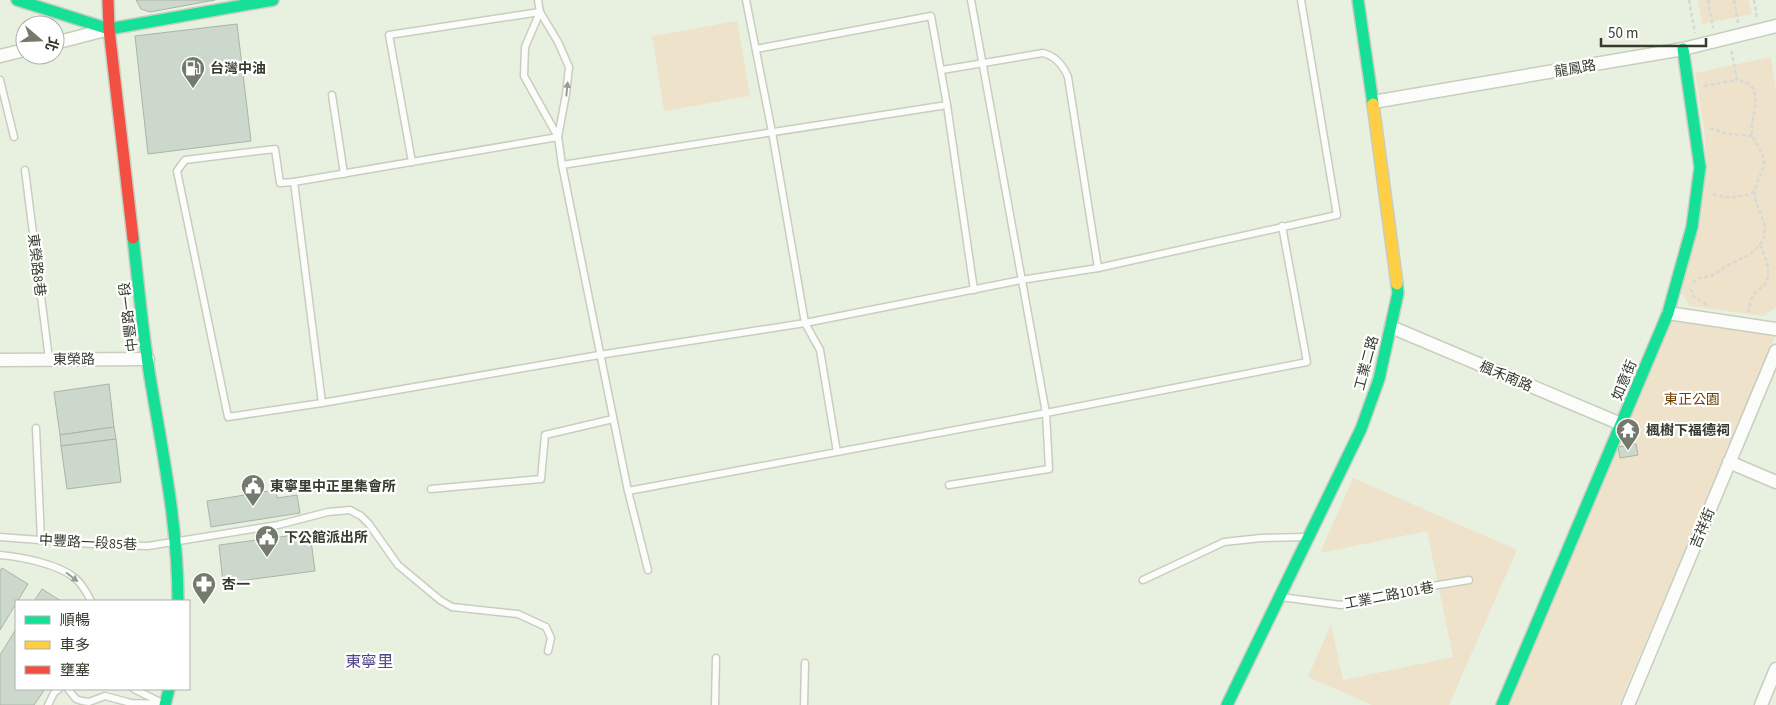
<svg xmlns="http://www.w3.org/2000/svg" width="1776" height="705" viewBox="0 0 1776 705" font-family="'Source Sans 3','Noto Sans TC',sans-serif">
<rect width="100%" height="100%" fill="#e8f1df"/>
<g fill="#eee2cb">
<path d="M1698 0H1749L1752 14 1702 24Z"/>
<path d="M737 21 750 96 664 111 652 36Z"/>
<path d="M1771 57 1776 90V307L1764 316 1690 306 1681 292 1707 166 1704 128 1695 73Z"/>
<path d="M1670 321 1776 334 1619 705H1508Z"/>
<path d="M1353 478 1517 550 1449 705H1372L1308 677 1331 624 1343 680 1453 657 1427 531 1320 553Z"/>
</g>
<g fill="#cdd8cc" stroke="#aab4a9">
<path d="M136 0H215L150 12 141 9Z"/>
<path d="M237 24 251 141 148 154 135 36Z"/>
<path d="M109 384 114 427 60 435 54 392Z"/>
<path d="M114 427 116 439 61 446 60 435Z"/>
<path d="M116 439 121 482 67 489 61 446Z"/>
<path d="M1636 444 1638 455 1620 458 1618 447Z"/>
<path d="M276 490 277 498 297 495 300 513 211 527 207 501Z"/>
<path d="M310 533 315 571 223 583 219 545Z"/>
<path d="M2 568 28 584 0 630V571Z"/>
<path d="M42 589 61 601H34Z"/>
<path d="M16 629V689H45L34 705H0V655Z"/>
</g>
<g fill="none" stroke-linecap="round" stroke-linejoin="round">
<g stroke="#c7cec0" stroke-width="9">
<g id="lane">
<path d="M746 0 772 132 805 323 820 350 837 452"/>
<path d="M756 49 931 16 947 105"/>
<path d="M0 80 14 137"/>
<path d="M332 95 344 174"/>
<path d="M558 137 294 182 322 403 599 355 805 323 1021 280 1098 268 1068 77C1063 65 1055 56 1043 53L942 70"/>
<path d="M558 137 524 76 525 47 540 12 558 42 569 67 566 94 558 137 562 165 947 105 974 290"/>
<path d="M412 162 389 35 540 12 538 0"/>
<path d="M562 165 628 491 648 570"/>
<path d="M25 170 49 359"/>
<path d="M294 182 280 183 275 149 185 160 177 171 228 417 322 403"/>
<path d="M1098 268 1337 215 1301 0"/>
<path d="M36 428 41 540"/>
<path d="M949 485 1049 469 1046 413 971 0"/>
<path d="M431 489 541 479 545 435 613 419"/>
<path d="M628 491 1046 413 1307 362 1282 226"/>
<path d="M0 537 105 545 148 546 278 525 328 512 350 510 361 516 369 524 398 565 440 600 452 607 518 614 546 627 551 638 548 651"/>
<path d="M0 555C22 557 58 564 75 578 82 584 87 593 91 601"/>
<path d="M1143 580 1224 542 1261 538 1306 537"/>
<path d="M1281 597 1341 605 1396 592 1469 580"/>
<path d="M68 689 76 699 82 701 89 702 105 696 131 703 164 704"/>
<path d="M134 689 162 703"/>
<path d="M48 705 54 693 59 689"/>
<path d="M715 705 716 658"/>
<path d="M804 705 805 663"/>
</g>
</g>
<g stroke="#c7cec0" stroke-width="15">
<g id="street">
<path d="M55 43 109 29"/>
<path d="M0 56 25 50"/>
<path d="M1373 102 1683 49 1776 26"/>
<path d="M1668 313 1776 329"/>
<path d="M1391 327 1621 424"/>
<path d="M0 360 148 359"/>
<path d="M1729 462 1776 482"/>
<path d="M1628 705 1776 351"/>
<path d="M1761 705 1776 669"/>
</g>
</g>
<g stroke="#c7cec0" stroke-width="14">
<g id="fast">
<path d="M17 0 109 29 273 0"/>
<path d="M1358 0 1373 104"/>
<path d="M133 238C139 288 143 339 152 389 164 460 178 529 178 601"/>
<path d="M165 705 169 689"/>
<path d="M1227 705 1361 429 1379 379 1398 293 1397 284"/>
<path d="M1502 705 1668 313 1692 227 1700 167 1683 49"/>
</g>
</g>
<g stroke="#c7cec0" stroke-width="14">
<path id="slow" d="M1373 104 1397 284"/>
</g>
<g stroke="#c7cec0" stroke-width="14">
<path id="jam" d="M108 0 109 29 133 238"/>
</g>
<g stroke="#d7dad4" stroke-width="2.5" stroke-dasharray="4 2.5" stroke-linecap="butt">
<path d="M1689 0 1695 33"/>
<path d="M1708 0 1713 28"/>
<path d="M1734 0 1738 23"/>
<path d="M1754 0 1757 18"/>
<path d="M1704 86 1737 80"/>
<path d="M1710 128 1728 134 1752 136"/>
<path d="M1713 194C1728 199 1739 198 1755 192"/>
<path d="M1693 283C1698 276 1705 278 1713 275 1720 272 1725 266 1732 263 1743 258 1753 254 1760 244 1773 227 1756 212 1755 194 1754 183 1764 173 1764 161 1763 151 1754 143 1752 133 1749 117 1769 84 1737 80L1731 49"/>
<path d="M1691 289 1693 296 1707 305"/>
<path d="M1747 311H1749C1750 304 1751 297 1756 292 1759 289 1763 287 1765 284 1773 273 1764 255 1760 244"/>
</g>
<use href="#lane" stroke="#fcfdfa" stroke-width="6"/>
<use href="#street" stroke="#fcfdfa" stroke-width="12"/>
<use href="#fast" stroke="#16e098" stroke-width="11"/>
<use href="#slow" stroke="#ffcf43" stroke-width="11"/>
<use href="#jam" stroke="#f24e42" stroke-width="11"/>
</g>
<defs><path id="oneway-solid" d="M-6-.8H1V-3.2L6.5 0L1 3.2V.8H-6Z" transform="scale(1.25)"/></defs>
<g fill="#989c94">
<use href="#oneway-solid" transform="translate(567 89) rotate(-84)"/>
<use href="#oneway-solid" transform="translate(72 577) rotate(37)"/>
</g>
<defs>
<g id="fuel-pin" transform="scale(1.25)"><path d="M0 17L-7.5 6A9.5 9.5 0 1 1 7.5 6Z" fill="#747b6c" stroke="#fff"/><path d="M-5.5-6h7V0h2V4h1.3V-2.5L3-4.5l.8-.8L6-3V5H2.5V1h-1V6h-7ZM-4.2-4.7v3.2H.2V-4.7Z" fill="#fff"/></g>
<g id="temple-pin" transform="scale(1.25)"><path d="M0 17L-7.5 6A9.5 9.5 0 1 1 7.5 6Z" fill="#747b6c" stroke="#fff"/><path d="M0-6L5-2H3V0L6.5 2.5H4V6H1.5V3h-3V6H-4V2.5H-6.5L-3 0V-2H-5Z" fill="#fff"/></g>
<g id="civic-pin" transform="scale(1.25)"><path d="M0 17L-7.5 6A9.5 9.5 0 1 1 7.5 6Z" fill="#747b6c" stroke="#fff"/><path d="M-.6-6.5H3V-4.5H.6V-3L4-1V1h2V6H-6V1h2V-1L-.6-3ZM-1.2 2.5V6h2.4V2.5Z" fill="#fff"/></g>
<g id="pharmacy-pin" transform="scale(1.25)"><path d="M0 17L-7.5 6A9.5 9.5 0 1 1 7.5 6Z" fill="#747b6c" stroke="#fff"/><path d="M-2-6h4v4h4v4h-4v4h-4v-4h-4v-4h4Z" fill="#fff"/></g>
</defs>
<g fill-rule="evenodd">
<use href="#fuel-pin" x="193" y="68"/>
<use href="#temple-pin" x="1628" y="430"/>
<use href="#civic-pin" x="253" y="486"/>
<use href="#civic-pin" x="267" y="537"/>
<use href="#pharmacy-pin" x="204" y="584"/>
</g>
<g text-anchor="middle" stroke-width="4.5" stroke-linejoin="round" paint-order="stroke">
<g font-size="14" font-weight="bold" fill="#353b2e" stroke="#fff" text-anchor="start">
<text x="210" y="73">台灣中油</text>
<text x="1646" y="435">楓樹下福德祠</text>
<text x="270" y="491">東寧里中正里集會所</text>
<text x="284" y="542">下公館派出所</text>
<text x="222" y="589">杏一</text>
</g>
<g font-size="14" fill="#353b2e" stroke="#fff">
<text transform="translate(1575 68) rotate(-10)" y="5">龍鳳路</text>
<text transform="translate(37 265) rotate(83)" y="5">東榮路8巷</text>
<text transform="translate(128 317) rotate(-97)" y="5">中豐路一段</text>
<text transform="translate(74 359) rotate(-1)" y="5">東榮路</text>
<text transform="translate(1366 363) rotate(-75)" y="5">工業二路</text>
<text transform="translate(1506 376) rotate(23)" y="5">楓禾南路</text>
<text transform="translate(1624 380) rotate(-67)" y="5">如意街</text>
<text transform="translate(1702 528) rotate(-67)" y="5">吉祥街</text>
<text transform="translate(88 542) rotate(3)" y="5">中豐路一段85巷</text>
<text transform="translate(1389 595) rotate(-11)" y="5">工業二路101巷</text>
</g>
<g font-size="14" fill="#6f3f00" stroke="#fff">
<text x="1692" y="404">東正公園</text>
</g>
<g font-size="16" fill="#514886" stroke="#fff">
<text x="369" y="667">東寧里</text>
</g>
</g>
<rect x="15" y="600" width="175" height="90" fill="#ffffff" stroke="#aeb1ab"/>
<rect x="25" y="616" width="25" height="8" fill="#16e098" stroke="#aeb1ab"/>
<text x="60" y="625" font-size="15" fill="#353b2e">順暢</text>
<rect x="25" y="641" width="25" height="8" fill="#ffcf43" stroke="#aeb1ab"/>
<text x="60" y="650" font-size="15" fill="#353b2e">車多</text>
<rect x="25" y="666" width="25" height="8" fill="#f24e42" stroke="#aeb1ab"/>
<text x="60" y="675" font-size="15" fill="#353b2e">壅塞</text>
<g transform="translate(40 40) rotate(109)"><circle r="24" fill="#ffffff" stroke="#aeb1ab"/>
<path d="M0-4L9 19L0 12L-9 19Z" fill="#747b6c"/>
<text y="-8" font-size="14" font-weight="bold" text-anchor="middle" fill="#353b2e">北</text>
</g>
<path d="M1601 38v8h105v-8" fill="none" stroke="#353b2e" stroke-width="2.5"/>
<text x="1608" y="38" font-size="15" fill="#353b2e" stroke="#ffffff" stroke-width="4" paint-order="stroke">50 m</text>
</svg>
